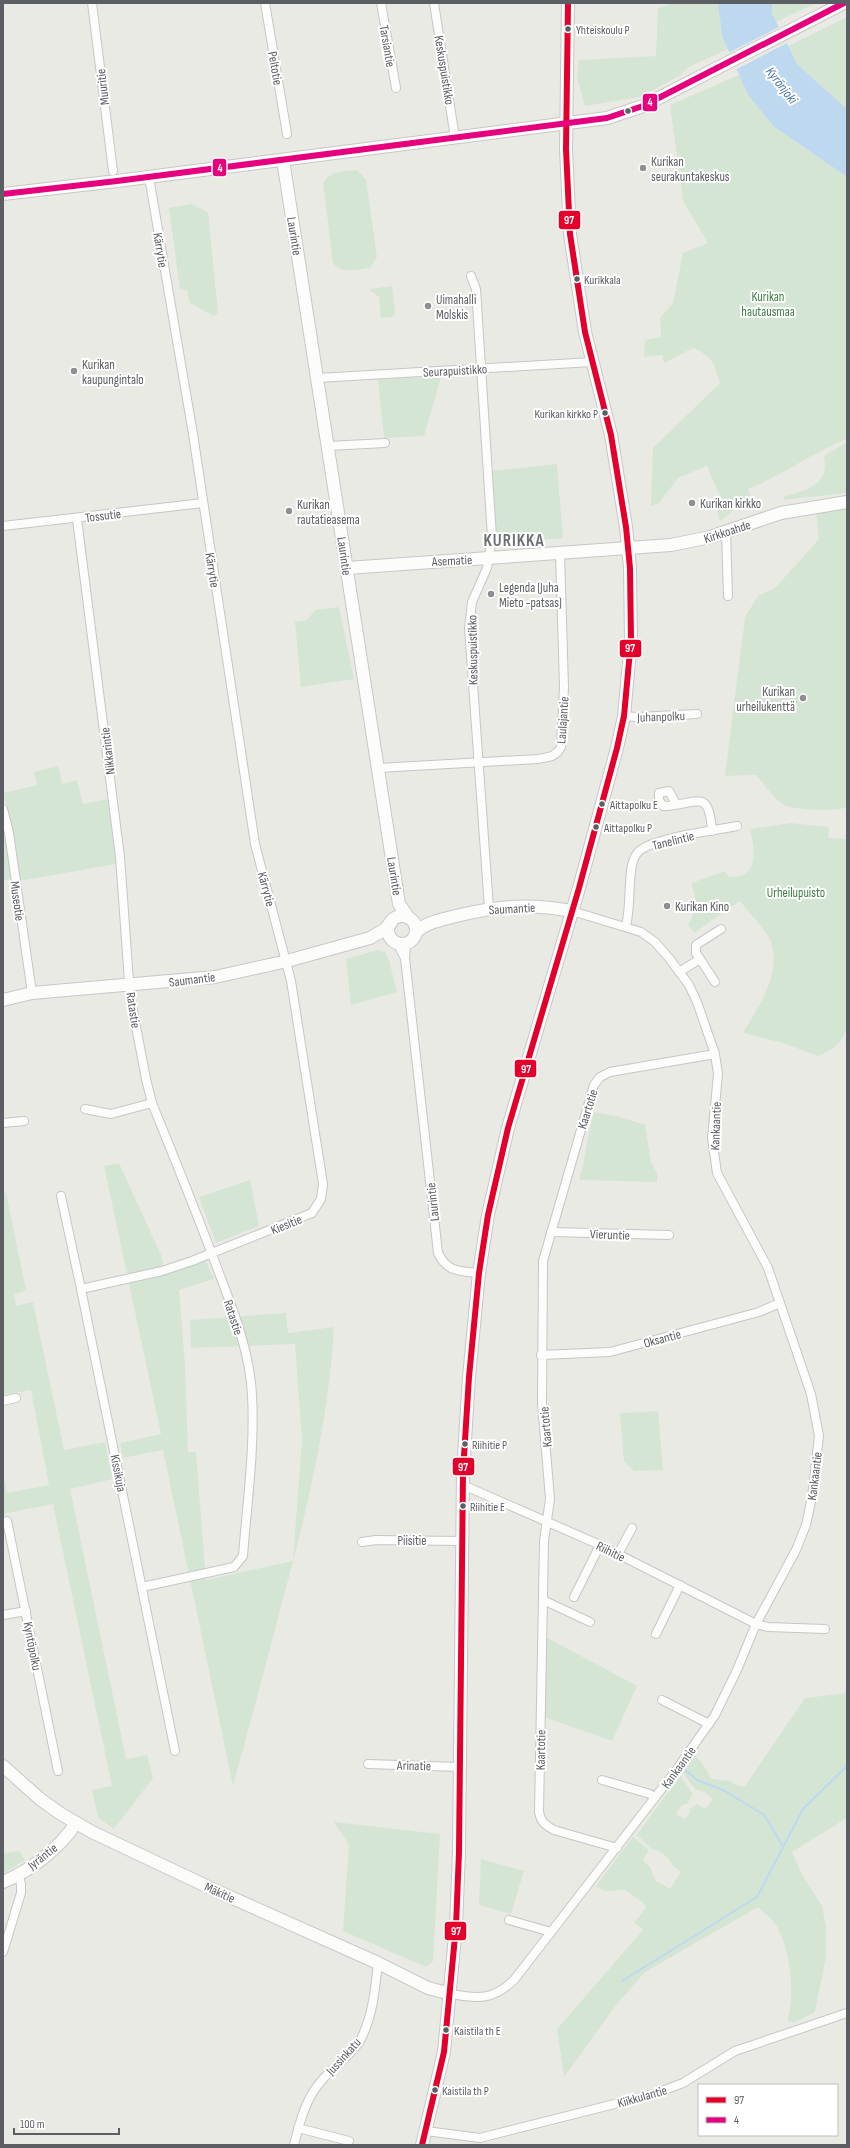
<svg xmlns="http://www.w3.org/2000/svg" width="850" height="2148" viewBox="0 0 850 2148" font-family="'Sofia Sans Condensed',sans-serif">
<rect width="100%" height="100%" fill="#eaeae5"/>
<g fill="#d5e5d3">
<path d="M675 3H718L722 36 728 49 687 68 681 75 640 97 585 106 577 78 579 60 656 56 658 8Z"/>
<path d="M772 3H816L776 22 772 13Z"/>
<path d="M847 17V109L797 64 788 46Z"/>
<path d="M739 75 748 95 773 126 847 177V439C812 453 783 475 748 489L751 497 720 521 717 510 722 501 707 466 678 478 659 503 651 506 653 448 720 383C714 363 713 357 693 348L664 363 662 355 644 357 645 340 661 337 660 318 673 303 683 253 708 243 683 201 670 105Z"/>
<path d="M357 170 366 179 377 257 370 268C357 269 341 275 333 263L323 183C329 170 344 172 357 170Z"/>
<path d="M191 204 208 212 218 313 214 316 190 303 187 290 180 289 169 208Z"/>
<path d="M392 286 395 313 392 317 381 318 379 297 369 289Z"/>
<path d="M441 377 424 436 384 438 378 379Z"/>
<path d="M847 442V493L783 500 785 496C807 490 830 485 824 456Z"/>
<path d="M557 464 563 538 510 542 502 538 496 530 491 471Z"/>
<path d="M847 507V807C837 812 794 810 784 805 776 801 763 783 756 775L725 776 745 617 758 596 775 588 819 539 816 511Z"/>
<path d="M339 607 354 679 301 687 295 622 307 620 315 610Z"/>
<path d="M58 766 62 784 77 780 83 804 108 799 116 864 19 881 14 833 3 793 37 785 34 772Z"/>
<path d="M791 823 829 827 828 838 847 839V1025C844 1042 833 1050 818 1056L783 1043 743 1033C758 1007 782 974 771 942 768 933 747 910 740 901L694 933 688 925C698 907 697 902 691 883L725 871 729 877C760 878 755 850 750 829Z"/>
<path d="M3 828 12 878 3 881Z"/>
<path d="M378 950 385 952 389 960 397 992 351 1005 346 959Z"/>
<path d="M594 1112 620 1117 645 1125 651 1162 657 1173V1182L579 1180C586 1157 587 1135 594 1112Z"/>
<path d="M119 1163 161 1255 166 1275 206 1261 214 1279 179 1290 185 1365 188 1452H196L206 1580 293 1561 302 1440 295 1344 191 1348 190 1320 286 1313 288 1333 334 1327C329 1423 305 1518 280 1610 265 1669 249 1727 233 1786L163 1450 123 1458 120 1443 161 1434 104 1166Z"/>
<path d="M250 1180 259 1226 216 1243 199 1197Z"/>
<path d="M6 1193 26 1290 14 1295 16 1306 33 1302 64 1450 105 1442 113 1479 70 1489 126 1759 147 1755 153 1778 114 1829 98 1818 92 1790 112 1786 53 1504 3 1514V1473L7 1493 49 1485 31 1390 3 1395V1194Z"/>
<path d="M658 1411 663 1470 634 1471 624 1461 620 1413Z"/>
<path d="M546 1637 637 1686 612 1741 544 1717Z"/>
<path d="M847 1693V1818L792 1852 803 1876 822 1906 826 1926V1957L815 2012 794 2023 787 2021C796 1995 790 1948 776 1925 772 1918 763 1913 758 1907L645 1972 617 2004 564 2077 557 2029 643 1930 634 1922 642 1913 646 1906C640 1899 632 1895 625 1890L604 1891 596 1886 633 1837 648 1849V1852L643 1860 650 1867 656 1881 670 1889 681 1872 673 1866 668 1858 659 1851 651 1849 637 1835 680 1775 693 1794 687 1804 682 1805 676 1814 685 1819 691 1811 689 1810 697 1804 705 1809 713 1799 704 1792 695 1789 682 1772C687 1765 686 1759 695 1756 703 1761 706 1771 712 1779L729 1781 739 1786H745L805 1698Z"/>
<path d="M334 1822 440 1834 433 1961 426 1967 343 1931 349 1845Z"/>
<path d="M19 1851 25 1860 3 1874V1853Z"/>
<path d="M481 1859 524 1871 511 1914 479 1905Z"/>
</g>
<path fill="#bed8f0" d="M718 3H772V13L797 64 847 109V177L773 126 748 95 722 36Z"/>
<path fill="#eaeae5" d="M781 26 789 42 735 70 728 53Z"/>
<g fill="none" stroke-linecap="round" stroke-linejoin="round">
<g stroke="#bed8f0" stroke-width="2">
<path d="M684 1769 697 1780 725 1791 764 1815 783 1846"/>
<path d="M622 1981 757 1897 803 1809 847 1766"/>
</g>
<g stroke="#c6c6c6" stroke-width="10">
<g id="street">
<path d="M92 3 113 171"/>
<path d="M265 3 287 134"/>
<path d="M381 3 396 88"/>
<path d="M434 3 455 138"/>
<path d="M471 276 476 289 492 537 487 568 472 602 469 628 489 908"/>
<path d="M318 378 592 362"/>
<path d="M328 446 385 443"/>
<path d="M77 519 120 857 130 995 146 1079 152 1103C175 1160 198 1216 219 1273 234 1312 250 1353 252 1395 255 1448 247 1503 243 1556L234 1567 142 1587"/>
<path d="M3 526 203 503"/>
<path d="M726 532 728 596"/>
<path d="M624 716 636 717 697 714"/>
<path d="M378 768 538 759C549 757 556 757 561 747L564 687 560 553"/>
<path d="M676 804 669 791 659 793V800L663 806C695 806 709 785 712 831"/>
<path d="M3 809 9 833 32 993"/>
<path d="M626 926C631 906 628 885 632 865 633 861 636 854 639 851 656 837 713 831 737 826"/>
<path d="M410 941 406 947 405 958 438 1253C447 1272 459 1271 479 1273"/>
<path d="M397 943 405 958"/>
<path d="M700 959 715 982"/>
<path d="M679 972 700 959 696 953V945L721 929"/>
<path d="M85 1109 111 1114 152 1103"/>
<path d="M3 1123 24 1121"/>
<path d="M61 1196 81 1289 175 1751"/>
<path d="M551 1232 669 1235"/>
<path d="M81 1289 162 1271 192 1261 312 1213 321 1199 323 1184 291 981 255 844 193 434 149 177"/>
<path d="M541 1355 610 1352 759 1312 780 1303"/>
<path d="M3 1401 16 1398"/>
<path d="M463 1485 600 1545 756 1624 768 1627 825 1629"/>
<path d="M7 1521 58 1771"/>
<path d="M362 1542 376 1540 462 1541"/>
<path d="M618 1554 632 1528"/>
<path d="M574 1597 600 1545"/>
<path d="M543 1600 590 1622"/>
<path d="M3 1615 26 1611"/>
<path d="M656 1634 680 1585"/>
<path d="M662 1700 709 1724"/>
<path d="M368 1764 459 1767"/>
<path d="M602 1780 650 1794 655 1798"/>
<path d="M617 1848 554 1830C545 1825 541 1822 539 1812L544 1541 550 1499 542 1403 543 1261 594 1085 600 1077 610 1072 715 1054"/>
<path d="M509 1920 551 1932"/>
<path d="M3 1952 21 1893V1884L18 1874"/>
<path d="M451 1994C479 1999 493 2000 514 1980L677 1769 715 1715 737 1670 756 1624 796 1550 806 1525 812 1497 819 1436 811 1394 768 1268 717 1173 712 1138 718 1074 715 1054 697 1002 689 985 669 958 655 942 641 932 572 911"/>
<path d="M298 2128 349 2141"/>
<path d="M426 2131 480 2138 654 2094 683 2083 735 2051 847 2013"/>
<path d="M294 2145C300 2121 306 2097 323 2079 333 2067 354 2053 361 2039 373 2015 375 1989 378 1963"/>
</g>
</g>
<g stroke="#c7c7c7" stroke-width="14">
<g id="secondary">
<path d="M283 160 399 904 408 917"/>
<path d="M3 194 117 181 607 118 643 106 844 3"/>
<path d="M347 568 671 545 710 537 781 513 847 502"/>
<circle cx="402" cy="930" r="14"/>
<path d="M416 932C427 922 441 920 456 916 497 906 530 903 572 911"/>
<path d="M3 1000 32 993 215 977 287 961 370 938 384 930 391 923"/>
<path d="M3 1766 40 1799 61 1814 92 1832 219 1892 378 1963 428 1988 451 1994"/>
<path d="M3 1882C30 1871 60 1848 76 1823"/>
<path d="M422 2145 444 2052 456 1926 459 1852 463 1472 469 1377 479 1273 488 1215 508 1128 579 888 617 748 624 716 631 640 630 568 626 527 611 435 585 332 570 234 566 149 568 3"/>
</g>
</g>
<use href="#street" stroke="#fcfcfb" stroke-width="8"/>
<use href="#secondary" stroke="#fcfcfb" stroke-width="12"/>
<g stroke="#fff" stroke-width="9">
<path id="bus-1" d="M422 2145 444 2052 456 1926 459 1852 463 1472 469 1377 479 1273 488 1215 508 1128 579 888 617 748 624 716 631 640 630 568 626 527 611 435 585 332 570 234 566 149 568 3"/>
</g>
<g stroke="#fff" stroke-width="9">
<path id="bus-2" d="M3 194 117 181 607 118 643 106 844 3"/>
</g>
<use href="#bus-1" stroke="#e4002b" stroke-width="6"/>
<use href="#bus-2" stroke="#e5007d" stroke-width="6"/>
</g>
<g fill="#5b5e62" stroke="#fff" stroke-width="1.5">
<circle cx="568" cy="29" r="3.5"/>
<circle cx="628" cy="111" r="3.5"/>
<circle cx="577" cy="279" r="3.5"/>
<circle cx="605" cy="413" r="3.5"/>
<circle cx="602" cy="804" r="3.5"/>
<circle cx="596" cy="827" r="3.5"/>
<circle cx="465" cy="1444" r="3.5"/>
<circle cx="463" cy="1506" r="3.5"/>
<circle cx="446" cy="2030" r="3.5"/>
<circle cx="435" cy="2090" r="3.5"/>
</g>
<g fill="#8d8f90" stroke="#fff" stroke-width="1.5">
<circle cx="643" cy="168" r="4"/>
<circle cx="428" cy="306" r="4"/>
<circle cx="74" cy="371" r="4"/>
<circle cx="692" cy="503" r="4"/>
<circle cx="289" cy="511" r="4"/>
<circle cx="491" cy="594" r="4"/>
<circle cx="803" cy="698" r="4"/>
<circle cx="667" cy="906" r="4"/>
</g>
<g text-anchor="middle" stroke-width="4" stroke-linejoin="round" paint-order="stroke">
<g font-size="12" fill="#5b5e62" stroke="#fff" text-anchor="start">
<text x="576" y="34">Yhteiskoulu P</text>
<text x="584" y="284">Kurikkala</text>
<text x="598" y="418" text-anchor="end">Kurikan kirkko P</text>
<text x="610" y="809">Aittapolku E</text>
<text x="604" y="832">Aittapolku P</text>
<text x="472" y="1449">Riihitie P</text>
<text x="470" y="1511">Riihitie E</text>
<text x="454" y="2035">Kaistila th E</text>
<text x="442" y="2095">Kaistila th P</text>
</g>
<g font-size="13" fill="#5b5e62" stroke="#fff">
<text transform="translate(388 46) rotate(80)" y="5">Tarsiantie</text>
<text transform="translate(276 68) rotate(80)" y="5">Peltotie</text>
<text transform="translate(445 70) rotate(81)" y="5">Keskuspuistikko</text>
<text transform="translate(102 87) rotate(-97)" y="5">Muuritie</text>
<text transform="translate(295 236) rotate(81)" y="5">Laurintie</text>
<text transform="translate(161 250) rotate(81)" y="5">Kärrytie</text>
<text transform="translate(455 370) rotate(-3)" y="5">Seurapuistikko</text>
<text transform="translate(103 515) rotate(-7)" y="5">Tossutie</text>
<text transform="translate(727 531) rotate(-18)" y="5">Kirkkoahde</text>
<text transform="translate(345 556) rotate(82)" y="5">Laurintie</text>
<text transform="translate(452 560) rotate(-3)" y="5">Asematie</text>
<text transform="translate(213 570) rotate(81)" y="5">Kärrytie</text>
<text transform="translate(472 650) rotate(-91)" y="5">Keskuspuistikko</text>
<text transform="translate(661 716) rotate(-2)" y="5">Juhanpolku</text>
<text transform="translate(562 720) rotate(-86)" y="5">Laulajantie</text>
<text transform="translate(107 751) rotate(-97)" y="5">Nikkarintie</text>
<text transform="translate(673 840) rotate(-14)" y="5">Tanelintie</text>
<text transform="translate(395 876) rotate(81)" y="5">Laurintie</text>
<text transform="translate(267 889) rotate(75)" y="5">Kärrytie</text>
<text transform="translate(18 901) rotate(82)" y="5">Museotie</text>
<text transform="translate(512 908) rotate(-3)" y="5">Saumantie</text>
<text transform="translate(192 979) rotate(-7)" y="5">Saumantie</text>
<text transform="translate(134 1010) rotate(81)" y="5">Ratastie</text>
<text transform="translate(587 1109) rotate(-73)" y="5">Kaartotie</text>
<text transform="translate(715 1126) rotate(-88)" y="5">Kankaantie</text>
<text transform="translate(432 1202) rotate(-96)" y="5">Laurintie</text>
<text transform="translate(286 1224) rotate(-22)" y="5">Kiesitie</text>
<text transform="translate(610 1234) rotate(2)" y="5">Vieruntie</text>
<text transform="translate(234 1317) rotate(72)" y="5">Ratastie</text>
<text transform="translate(662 1338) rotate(-15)" y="5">Oksantie</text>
<text transform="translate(545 1427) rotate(-95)" y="5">Kaartotie</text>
<text transform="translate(119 1473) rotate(79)" y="5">Kissikuja</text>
<text transform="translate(814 1476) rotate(-83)" y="5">Kankaantie</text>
<text x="412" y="1545">Piisitie</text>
<text transform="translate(611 1551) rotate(26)" y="5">Riihitie</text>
<text transform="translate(33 1646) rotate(79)" y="5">Kyntöpolku</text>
<text transform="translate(540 1750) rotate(-89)" y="5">Kaartotie</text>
<text transform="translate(414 1765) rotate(1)" y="5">Arinatie</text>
<text transform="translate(678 1767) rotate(-54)" y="5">Kankaantie</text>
<text transform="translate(42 1856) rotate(-38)" y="5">Jyräntie</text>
<text transform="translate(220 1892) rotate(24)" y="5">Mäkitie</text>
<text transform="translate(343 2056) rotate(-48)" y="5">Jussinkatu</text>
<text transform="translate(642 2096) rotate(-16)" y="5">Kiikkulantie</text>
</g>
<g font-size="13" fill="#5b5e62" stroke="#fff" text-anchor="start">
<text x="651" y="166">Kurikan<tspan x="651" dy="15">seurakuntakeskus</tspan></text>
<text x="436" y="304">Uimahalli<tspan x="436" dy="15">Molskis</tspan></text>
<text x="82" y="369">Kurikan<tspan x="82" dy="15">kaupungintalo</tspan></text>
<text x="700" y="508">Kurikan kirkko</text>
<text x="297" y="509">Kurikan<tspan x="297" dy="15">rautatieasema</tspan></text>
<text x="499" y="592">Legenda (Juha<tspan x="499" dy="15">Mieto -patsas)</tspan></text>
<text x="795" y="696" text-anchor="end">Kurikan<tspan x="795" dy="15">urheilukenttä</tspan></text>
<text x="675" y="911">Kurikan Kino</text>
</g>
<g font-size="13" fill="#3e7e46" stroke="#fff">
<text x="768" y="301">Kurikan<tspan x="768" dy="15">hautausmaa</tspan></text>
<text x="796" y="897">Urheilupuisto</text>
</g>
<g font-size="14" font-style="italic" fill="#4e76ad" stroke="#fff">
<text transform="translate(782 85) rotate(52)" y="5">Kyrönjoki</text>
</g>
<g font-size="17" font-weight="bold" letter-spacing="1" fill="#6d7074" stroke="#fff">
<text x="514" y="546">KURIKKA</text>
</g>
</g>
<g stroke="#fff" stroke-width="1.5">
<rect x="642" y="93" width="16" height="19" rx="4" fill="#e5007d"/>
<rect x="212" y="158" width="15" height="19" rx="4" fill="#e5007d"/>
<rect x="558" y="210" width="23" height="20" rx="4" fill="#e4002b"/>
<rect x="619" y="639" width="23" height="19" rx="4" fill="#e4002b"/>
<rect x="514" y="1059" width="23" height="19" rx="4" fill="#e4002b"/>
<rect x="452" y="1457" width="23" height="19" rx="4" fill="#e4002b"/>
<rect x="444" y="1921" width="23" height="20" rx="4" fill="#e4002b"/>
</g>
<g font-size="11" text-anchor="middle" font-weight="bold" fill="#fff">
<text x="650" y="106">4</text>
<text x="220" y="172">4</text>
<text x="569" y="224">97</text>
<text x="630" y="652">97</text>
<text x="526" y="1073">97</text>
<text x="463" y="1471">97</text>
<text x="456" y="1935">97</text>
</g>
<rect width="850" height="2148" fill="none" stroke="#5b5e62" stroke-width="8"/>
<rect x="698" y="2084" width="140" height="52" fill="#ffffff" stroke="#bdbfc0"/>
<rect x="706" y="2097" width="20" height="6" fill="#e4002b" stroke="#bdbfc0"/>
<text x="734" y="2104" font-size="12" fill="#5b5e62">97</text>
<rect x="706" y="2117" width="20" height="6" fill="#e5007d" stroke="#bdbfc0"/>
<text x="734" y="2124" font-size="12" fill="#5b5e62">4</text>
<path d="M14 2128v6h105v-6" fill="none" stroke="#5b5e62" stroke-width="2"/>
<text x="20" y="2128" font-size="12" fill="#5b5e62" stroke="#ffffff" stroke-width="3" paint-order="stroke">100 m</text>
</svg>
